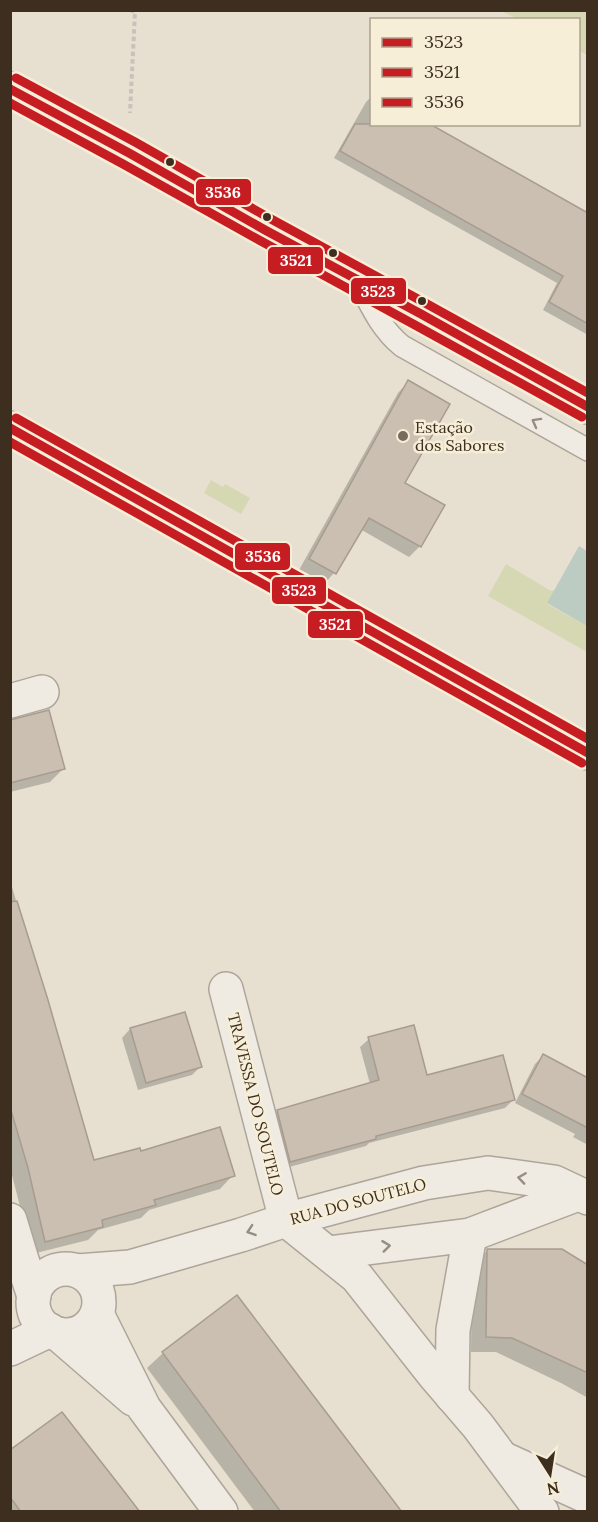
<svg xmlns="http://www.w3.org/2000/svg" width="598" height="1522" viewBox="0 0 598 1522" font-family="Lora,serif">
<rect width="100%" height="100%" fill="#e7e0d1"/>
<g fill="#d6d7b3">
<path d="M501 11H587V55L579 51 578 20 518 19Z"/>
<path d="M211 480 223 487 225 484 250 498 241 514 204 493Z"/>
<path d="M506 564 551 591 552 590 554 591 547 604 587 626V652L488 596Z"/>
</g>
<path fill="#bcccc2" d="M579 546 587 551V626L547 603Z"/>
<g fill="#0003">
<path d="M372 96V124L588 215V335L543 310 557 283 334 158 366 102Z"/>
<path d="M408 382 403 483 420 546 409 557 360 529 334 573 324 584 299 570 398 393Z"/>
<path d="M10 722 63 769 50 782 10 792Z"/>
<path d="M10 880 93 1162 139 1153 233 1175 220 1189 149 1210 141 1218 98 1230 88 1240 32 1254 10 1167Z"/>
<path d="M130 1029 200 1067 192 1075 138 1090 122 1038Z"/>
<path d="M369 1039 426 1077 513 1100 505 1108 369 1143 366 1146 282 1169 269 1120 278 1111 370 1084 360 1047Z"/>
<path d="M543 1056 588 1079V1145L573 1137 575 1134 515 1103 535 1064Z"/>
<path d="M488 1250 588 1267V1398L561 1383 496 1352H471L472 1265Z"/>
<path d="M237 1297 399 1512H255L147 1368 163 1353Z"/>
<path d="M10 1452 136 1512H10Z"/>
</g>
<g fill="#cbbfb2" stroke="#a89c90" stroke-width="1.5">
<path d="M355 124H430L588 213V324L549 302 563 276 340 151Z"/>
<path d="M408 380 450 404 405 483 445 505 421 547 369 518 336 574 309 559Z"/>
<path d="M49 710 65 769 10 783V720Z"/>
<path d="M17 901 48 1000 94 1160 140 1148 141 1151 220 1127 235 1176 154 1200 156 1205 102 1220 103 1227 45 1242 28 1168 10 1107V902Z"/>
<path d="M185 1012 202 1067 146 1083 130 1028Z"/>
<path d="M414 1025 427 1075 503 1055 515 1100 376 1136V1139L290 1162 277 1110 379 1080 368 1037Z"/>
<path d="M543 1054 588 1078V1128L522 1094Z"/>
<path d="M487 1249H562L588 1265V1373L512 1338 486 1337Z"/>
<path d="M237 1295 294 1370 402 1512H281L162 1352Z"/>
<path d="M62 1412 120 1486 140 1512H21L10 1497V1450Z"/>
</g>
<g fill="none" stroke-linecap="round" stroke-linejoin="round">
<g stroke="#ada599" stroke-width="24">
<path id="lane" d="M359 283C371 306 381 329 402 346L588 450"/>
</g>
<g stroke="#ada599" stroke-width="36">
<g id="street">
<path d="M10 89 129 153 265 230 421 314 588 407"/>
<path d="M10 428 588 753"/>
<path d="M10 701 42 692"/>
<path d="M226 989 286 1220 357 1277 435 1376 478 1426 542 1512"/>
<path d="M10 1220 22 1260 34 1296"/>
<path d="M328 1253 470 1235 578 1194"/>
<circle cx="66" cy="1302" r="33"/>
<path d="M78 1271 130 1267 241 1235 286 1220 424 1183 488 1173 554 1182 588 1198"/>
<path d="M97 1314 144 1408 221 1512"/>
<path d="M58 1334 133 1399"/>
<path d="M10 1349 50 1330"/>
<path d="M452 1396 453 1330 470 1235"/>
<path d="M504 1459 588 1497"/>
</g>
</g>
<path stroke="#c8c2b9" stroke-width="4" stroke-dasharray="4.5 3" stroke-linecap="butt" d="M130 10 135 12 130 113"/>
<use href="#lane" stroke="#efebe3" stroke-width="21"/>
<use href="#street" stroke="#efebe3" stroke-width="33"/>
<g stroke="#f7eed8" stroke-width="14">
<g id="bus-1">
<path d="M10 89 129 153 265 230 421 314 588 407"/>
<path d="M10 428 588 753"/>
</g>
</g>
<g stroke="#f7eed8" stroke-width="14">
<g id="bus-2">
<path d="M10 103 123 164 259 240 415 325 582 417"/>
<path d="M10 442 582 763"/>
</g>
</g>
<g stroke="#f7eed8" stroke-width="14">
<g id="bus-3">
<path d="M16 78 135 142 271 219 427 304 588 393"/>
<path d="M16 418 588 739"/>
</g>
</g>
<use href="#bus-1" stroke="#c61d23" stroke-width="9"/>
<use href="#bus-2" stroke="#c61d23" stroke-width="9"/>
<use href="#bus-3" stroke="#c61d23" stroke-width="9"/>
</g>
<defs><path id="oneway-chevron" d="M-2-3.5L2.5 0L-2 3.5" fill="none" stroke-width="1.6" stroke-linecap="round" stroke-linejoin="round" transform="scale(1.5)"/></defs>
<g stroke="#968c82">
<use href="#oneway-chevron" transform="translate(536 422) rotate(-151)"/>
<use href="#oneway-chevron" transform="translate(522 1178) rotate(-172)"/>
<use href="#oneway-chevron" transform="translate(251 1231) rotate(161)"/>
<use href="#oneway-chevron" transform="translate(386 1246) rotate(-7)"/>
</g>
<g fill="#3d2e20" stroke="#f7eed8" stroke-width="2">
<circle cx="170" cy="162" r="5"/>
<circle cx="267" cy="217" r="5"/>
<circle cx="333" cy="253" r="5"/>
<circle cx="422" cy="301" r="5"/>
</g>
<circle fill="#786c5e" stroke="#f7eed8" stroke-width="2" cx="403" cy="436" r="6"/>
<g text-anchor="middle" stroke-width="5" stroke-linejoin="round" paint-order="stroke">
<g font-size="16" fill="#3d2e20" stroke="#f7eed8" text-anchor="start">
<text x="415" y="433">Estação<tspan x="415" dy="18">dos Sabores</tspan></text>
</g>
<g font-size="16" fill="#3d2e20" stroke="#f7eed8">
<text transform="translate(256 1104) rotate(76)" y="6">TRAVESSA DO SOUTELO</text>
<text transform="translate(358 1201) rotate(-15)" y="6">RUA DO SOUTELO</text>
</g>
</g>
<g stroke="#f7eed8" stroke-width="2">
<rect x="195" y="178" width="57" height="28" rx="6" fill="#c61d23"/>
<rect x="267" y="246" width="57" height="29" rx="6" fill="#c61d23"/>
<rect x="350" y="277" width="57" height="28" rx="6" fill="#c61d23"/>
<rect x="234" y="542" width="57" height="29" rx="6" fill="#c61d23"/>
<rect x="271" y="576" width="56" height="29" rx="6" fill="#c61d23"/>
<rect x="307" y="610" width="57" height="29" rx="6" fill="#c61d23"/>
</g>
<g font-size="16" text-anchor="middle" font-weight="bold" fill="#fff">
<text x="223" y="198">3536</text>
<text x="296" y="266">3521</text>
<text x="378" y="297">3523</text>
<text x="263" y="562">3536</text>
<text x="299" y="596">3523</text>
<text x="335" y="630">3521</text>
</g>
<rect width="598" height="1522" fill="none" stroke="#3d2e20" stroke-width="24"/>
<rect x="370" y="18" width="210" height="108" fill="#f7eed8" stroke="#ada18e" stroke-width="1.5"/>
<rect x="382" y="38" width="30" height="9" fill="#c61d23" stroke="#ada18e" stroke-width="1.5"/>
<text x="424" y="48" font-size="18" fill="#3d2e20">3523</text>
<rect x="382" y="68" width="30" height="9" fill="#c61d23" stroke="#ada18e" stroke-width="1.5"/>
<text x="424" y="78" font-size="18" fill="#3d2e20">3521</text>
<rect x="382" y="98" width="30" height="9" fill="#c61d23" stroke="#ada18e" stroke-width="1.5"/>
<text x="424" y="108" font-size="18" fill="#3d2e20">3536</text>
<g transform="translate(550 1474) rotate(168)" stroke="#f7eed8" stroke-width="4.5" paint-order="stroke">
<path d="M0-4.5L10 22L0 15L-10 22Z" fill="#3d2e20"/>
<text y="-9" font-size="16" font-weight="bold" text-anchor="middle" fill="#3d2e20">N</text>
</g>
</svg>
